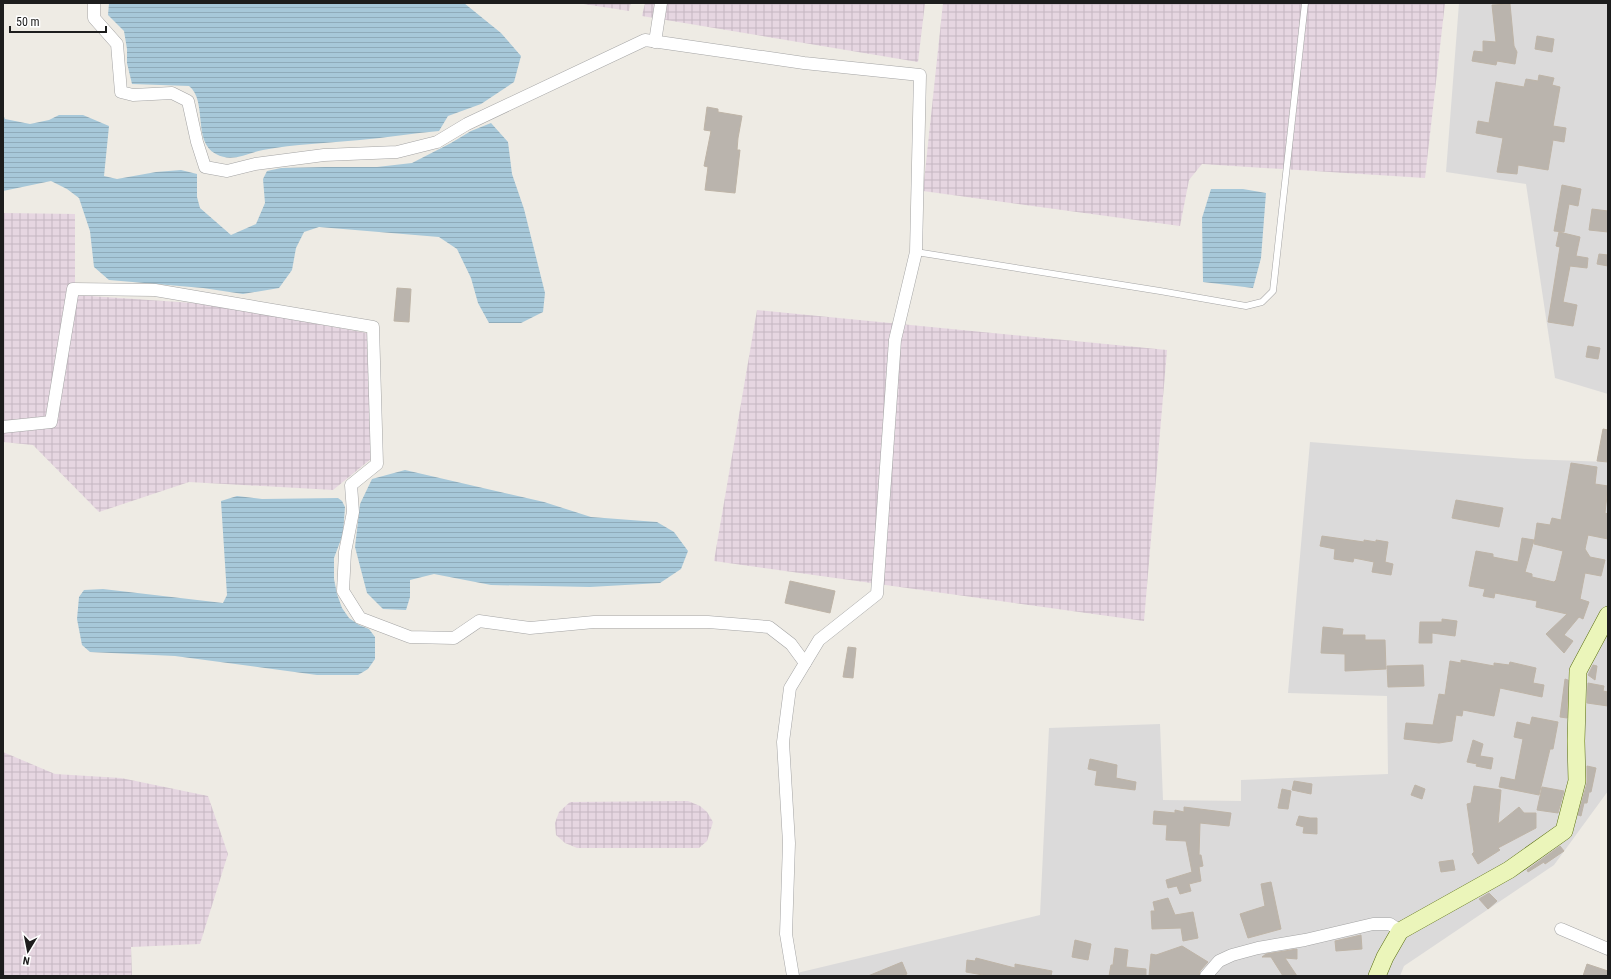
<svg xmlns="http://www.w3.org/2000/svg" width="1611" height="979" viewBox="0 0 1611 979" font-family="'Roboto Condensed',sans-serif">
<defs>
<pattern id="industrial-grid" width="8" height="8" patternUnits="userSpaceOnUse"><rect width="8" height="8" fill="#e6d6e1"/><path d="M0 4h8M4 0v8" fill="none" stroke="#c5b7c1"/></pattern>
<pattern id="water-rules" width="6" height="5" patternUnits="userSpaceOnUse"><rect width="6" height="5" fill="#a7c8d9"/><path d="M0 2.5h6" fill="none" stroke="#8fabba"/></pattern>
</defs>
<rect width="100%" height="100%" fill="#eeebe4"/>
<g fill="#dbdada">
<path d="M1459 3H1608V394L1555 378 1526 184 1446 172Z"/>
<path d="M1310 442 1527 459 1608 462V791L1554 865 1404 966 1400 976H797V973L1040 915 1049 728 1160 724 1163 800 1241 801V780L1388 774 1387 696 1288 693Z"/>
</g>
<g fill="url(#industrial-grid)">
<path d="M577 3H631L629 11Z"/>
<path d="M645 3H925L918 62 642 16Z"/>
<path d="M943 3H1445L1425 178 1202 164 1189 180 1180 226 923 191Z"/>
<path d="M3 213 75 214V295L208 304 367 333 371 459 333 490 189 482 99 512 33 445 3 442Z"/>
<path d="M757 310 1167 350 1144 621 714 561Z"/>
<path d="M3 752 55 774 121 778 208 796 228 854 200 944 131 947 132 976H3Z"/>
<path d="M688 801 700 806 707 812 713 822 707 841 699 848H577L565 843 556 835 555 823 559 812 570 802Z"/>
</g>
<g fill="url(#water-rules)">
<path d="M109 3H464L501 33 521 56 514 82 481 104 448 116 439 131C413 133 386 138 360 140 328 143 295 144 263 150 247 153 232 163 216 154 192 142 208 101 189 86L132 84 127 63V49L124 31 108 15Z"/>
<path d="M3 115 5 119 30 124 49 120 59 115H83L109 126 104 176 117 179 156 172 181 170 197 174V197L200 208 231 235 256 224 265 203 263 179 267 171 281 168 325 167H377L412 163 451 143 471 131 491 123 508 142 512 174 524 209 545 293 543 312 521 323H489L478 303 471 278 457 249 439 237 319 227 304 232 296 248 292 270 279 288 243 294 203 288 109 280 94 267 90 231 79 198 67 189 51 181 3 191Z"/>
<path d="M1211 189H1243L1266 193 1261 258 1253 288 1203 282 1202 218Z"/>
<path d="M405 470 544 502 591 517 657 522 674 532 688 551 681 569 660 583 590 587 491 585 434 574 410 580V597L406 610 383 609 367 593 355 547 360 504 372 479Z"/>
<path d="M237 496 262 499 338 498 342 501 345 507 343 534 334 558V579L337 594 342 608 349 618 359 625 369 629 375 637V659L368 669 358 675H317L175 656 90 652 82 645 77 619 79 597 84 590 103 589 223 603 227 595 221 501Z"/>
</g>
<g fill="#bab4ad" stroke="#beb4a7">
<path d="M1510 4 1514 46 1517 52 1515 64 1497 61 1496 65 1472 61 1474 51 1483 52V41L1496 42 1492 5Z"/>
<path d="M1537 36 1554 39 1552 52 1535 49Z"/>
<path d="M1539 75 1554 78 1552 85 1560 87 1553 126 1566 128 1564 142 1553 140 1548 170 1518 165 1517 174 1497 172 1503 138 1476 133 1478 121 1489 123 1496 82 1524 87 1526 79 1538 81Z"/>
<path d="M707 107 718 109V112L742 116 738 138 737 150H740L735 193 705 190 708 167 704 166 711 131 704 130Z"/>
<path d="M1562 185 1581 189 1578 206 1569 204 1564 232 1554 231Z"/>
<path d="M1592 209 1608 211V232L1589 230Z"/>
<path d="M1559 232 1580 237 1576 256 1588 258 1587 268 1570 266 1563 302 1577 305 1573 326 1548 322 1560 247 1556 246Z"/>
<path d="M1599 254 1608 255V266L1597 264Z"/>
<path d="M397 288 411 289 409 322 394 321Z"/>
<path d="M1588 346 1600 348 1598 359 1586 357Z"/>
<path d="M1603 429 1608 430V462L1597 461Z"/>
<path d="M1571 463 1597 467 1595 484 1608 486 1605 513 1608 514V539L1588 535 1585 549 1590 557 1605 560 1601 576 1585 573 1580 599 1589 602 1583 619 1579 617 1564 635 1573 641 1564 653 1546 634 1567 614 1536 607 1537 601 1495 593 1494 598 1483 596 1485 589 1469 586 1476 551 1493 554V557L1518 562 1522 538 1534 540 1525 572 1532 574V577L1554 582 1556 580 1563 551 1534 544 1537 523 1550 525 1552 518 1561 520Z"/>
<path d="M1456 500 1503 508 1499 527 1452 518Z"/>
<path d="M1322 536 1364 542V540L1376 542V540L1388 542 1385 562 1393 564 1391 575 1372 572 1374 562 1354 558 1353 562 1334 559 1335 549 1320 546Z"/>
<path d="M790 581 835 591 830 613 785 603Z"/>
<path d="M1442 619 1457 621 1455 636 1432 633V643H1419L1420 622H1442Z"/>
<path d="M1323 627 1343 629 1342 635H1365V640H1385L1386 669 1345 671V654L1321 653Z"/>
<path d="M848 647 856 648 853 678 843 677Z"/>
<path d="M1461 660 1494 666V663L1509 665 1510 662 1536 668 1533 683 1544 685 1542 697 1500 688 1494 716 1463 710 1462 716 1456 715 1452 741 1439 743 1404 739 1406 723 1433 725 1439 694 1445 695 1450 661 1461 663Z"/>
<path d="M1423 665 1424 686 1388 687 1387 666Z"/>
<path d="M1593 665 1597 666 1595 680 1588 675Z"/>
<path d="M1565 679 1568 680 1567 718 1560 717Z"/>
<path d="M1588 683 1604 686 1603 691 1608 692V706L1587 703Z"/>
<path d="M1532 717 1558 722 1553 749H1550L1539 795 1499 787 1501 777 1515 780 1523 739 1514 737 1517 722 1530 725Z"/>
<path d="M1473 740 1483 744 1480 756 1493 758 1491 769 1476 766 1477 764 1467 762Z"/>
<path d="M1090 759 1117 765 1116 778 1136 782 1135 790 1095 785 1097 771 1088 769Z"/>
<path d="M1587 766 1596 768 1591 792H1589L1587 803H1584L1581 816 1578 815 1587 783Z"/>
<path d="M1294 781 1312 784 1311 794 1292 790Z"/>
<path d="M1415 785 1425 789 1422 799 1411 795Z"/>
<path d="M1474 786 1501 790 1498 824 1519 807 1524 813H1536V828L1498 848 1500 850 1478 864 1472 854 1474 852 1467 804 1471 803Z"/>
<path d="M1542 787 1564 791 1558 813 1537 810Z"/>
<path d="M1282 789 1291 791 1288 809 1278 808Z"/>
<path d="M1184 807 1231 813 1229 826 1200 823 1199 855H1201L1203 866 1199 867 1201 881 1189 884 1191 891 1180 894 1177 886 1168 888 1166 880 1192 872 1186 841 1166 840 1167 825 1153 824 1154 811 1175 813V810L1184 812Z"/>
<path d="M1299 816 1310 818H1317V834L1303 833 1304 827 1296 825Z"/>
<path d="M1560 846 1564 851 1545 864 1544 862 1528 872 1527 870Z"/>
<path d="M1453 860 1455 870 1441 872 1439 862Z"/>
<path d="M1271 882 1281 929 1248 938 1240 914 1265 906 1261 884Z"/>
<path d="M1489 893 1497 901 1488 909 1479 899Z"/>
<path d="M1168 898 1175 915 1193 912 1198 938 1183 941 1181 928 1152 929 1151 911H1155L1153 902Z"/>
<path d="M1361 935 1362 949 1336 951 1335 941Z"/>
<path d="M1075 940 1091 944 1088 960 1072 957Z"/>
<path d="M1182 946 1208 962 1200 971 1199 976H1149L1151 954 1156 955Z"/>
<path d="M1115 948 1128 950 1126 967 1146 969V976H1109L1111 965H1113Z"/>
<path d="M1297 949V959L1285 958 1297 976H1283L1271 957H1262L1266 954Z"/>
<path d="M976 958 1015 968V964L1052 971 1051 976H989L966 972 967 960 975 961Z"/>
<path d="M902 962 907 974 901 976H868Z"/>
<path d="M1587 964 1608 971V976H1583Z"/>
</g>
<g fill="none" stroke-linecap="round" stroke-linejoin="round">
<g stroke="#a4a4a4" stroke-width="7">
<path id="service" d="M916 252 1160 291 1246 306 1262 302 1273 291 1305 3"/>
</g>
<g stroke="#a4a4a4" stroke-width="13">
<g id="minor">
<path d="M94 3V18L117 44 121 92 133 95 172 93 188 101 197 142 205 167 227 171 255 164 324 155 397 152 437 142 467 124 645 40 804 63 920 75 916 252 895 340 877 594 819 640 790 688 783 742 789 843 786 934 793 976"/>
<path d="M655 42 661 3"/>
<path d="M3 427 51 422 73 289 155 290 373 327 377 464 351 485 353 512 345 552 343 591 360 618 410 637 454 638 479 621 530 628 594 622H708L769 627 791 644 805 663"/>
<path d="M1561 929 1608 949"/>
<path d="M1206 976 1219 961 1232 955 1258 948 1305 940 1373 924H1390L1400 931"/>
</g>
</g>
<g stroke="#576c0c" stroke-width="18">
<path id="secondary" d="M1377 976 1385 957 1400 931 1509 870 1564 831 1577 781 1576 741 1578 671 1608 615"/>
</g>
<use href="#service" stroke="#fff" stroke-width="6"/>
<use href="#minor" stroke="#fff" stroke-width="12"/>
<use href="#secondary" stroke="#ebf5ba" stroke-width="17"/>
</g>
<rect width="1611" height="979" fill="none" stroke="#1d1d1d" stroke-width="8"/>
<g transform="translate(28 951) rotate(190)" stroke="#ffffff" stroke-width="3" paint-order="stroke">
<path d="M0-3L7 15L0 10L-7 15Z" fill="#1d1d1d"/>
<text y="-6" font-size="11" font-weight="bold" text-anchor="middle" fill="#1d1d1d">N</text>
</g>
<path d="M10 26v6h96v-6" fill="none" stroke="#1d1d1d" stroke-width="2"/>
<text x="16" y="26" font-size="12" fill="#1d1d1d" stroke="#ffffff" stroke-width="3" paint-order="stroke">50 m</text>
</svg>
